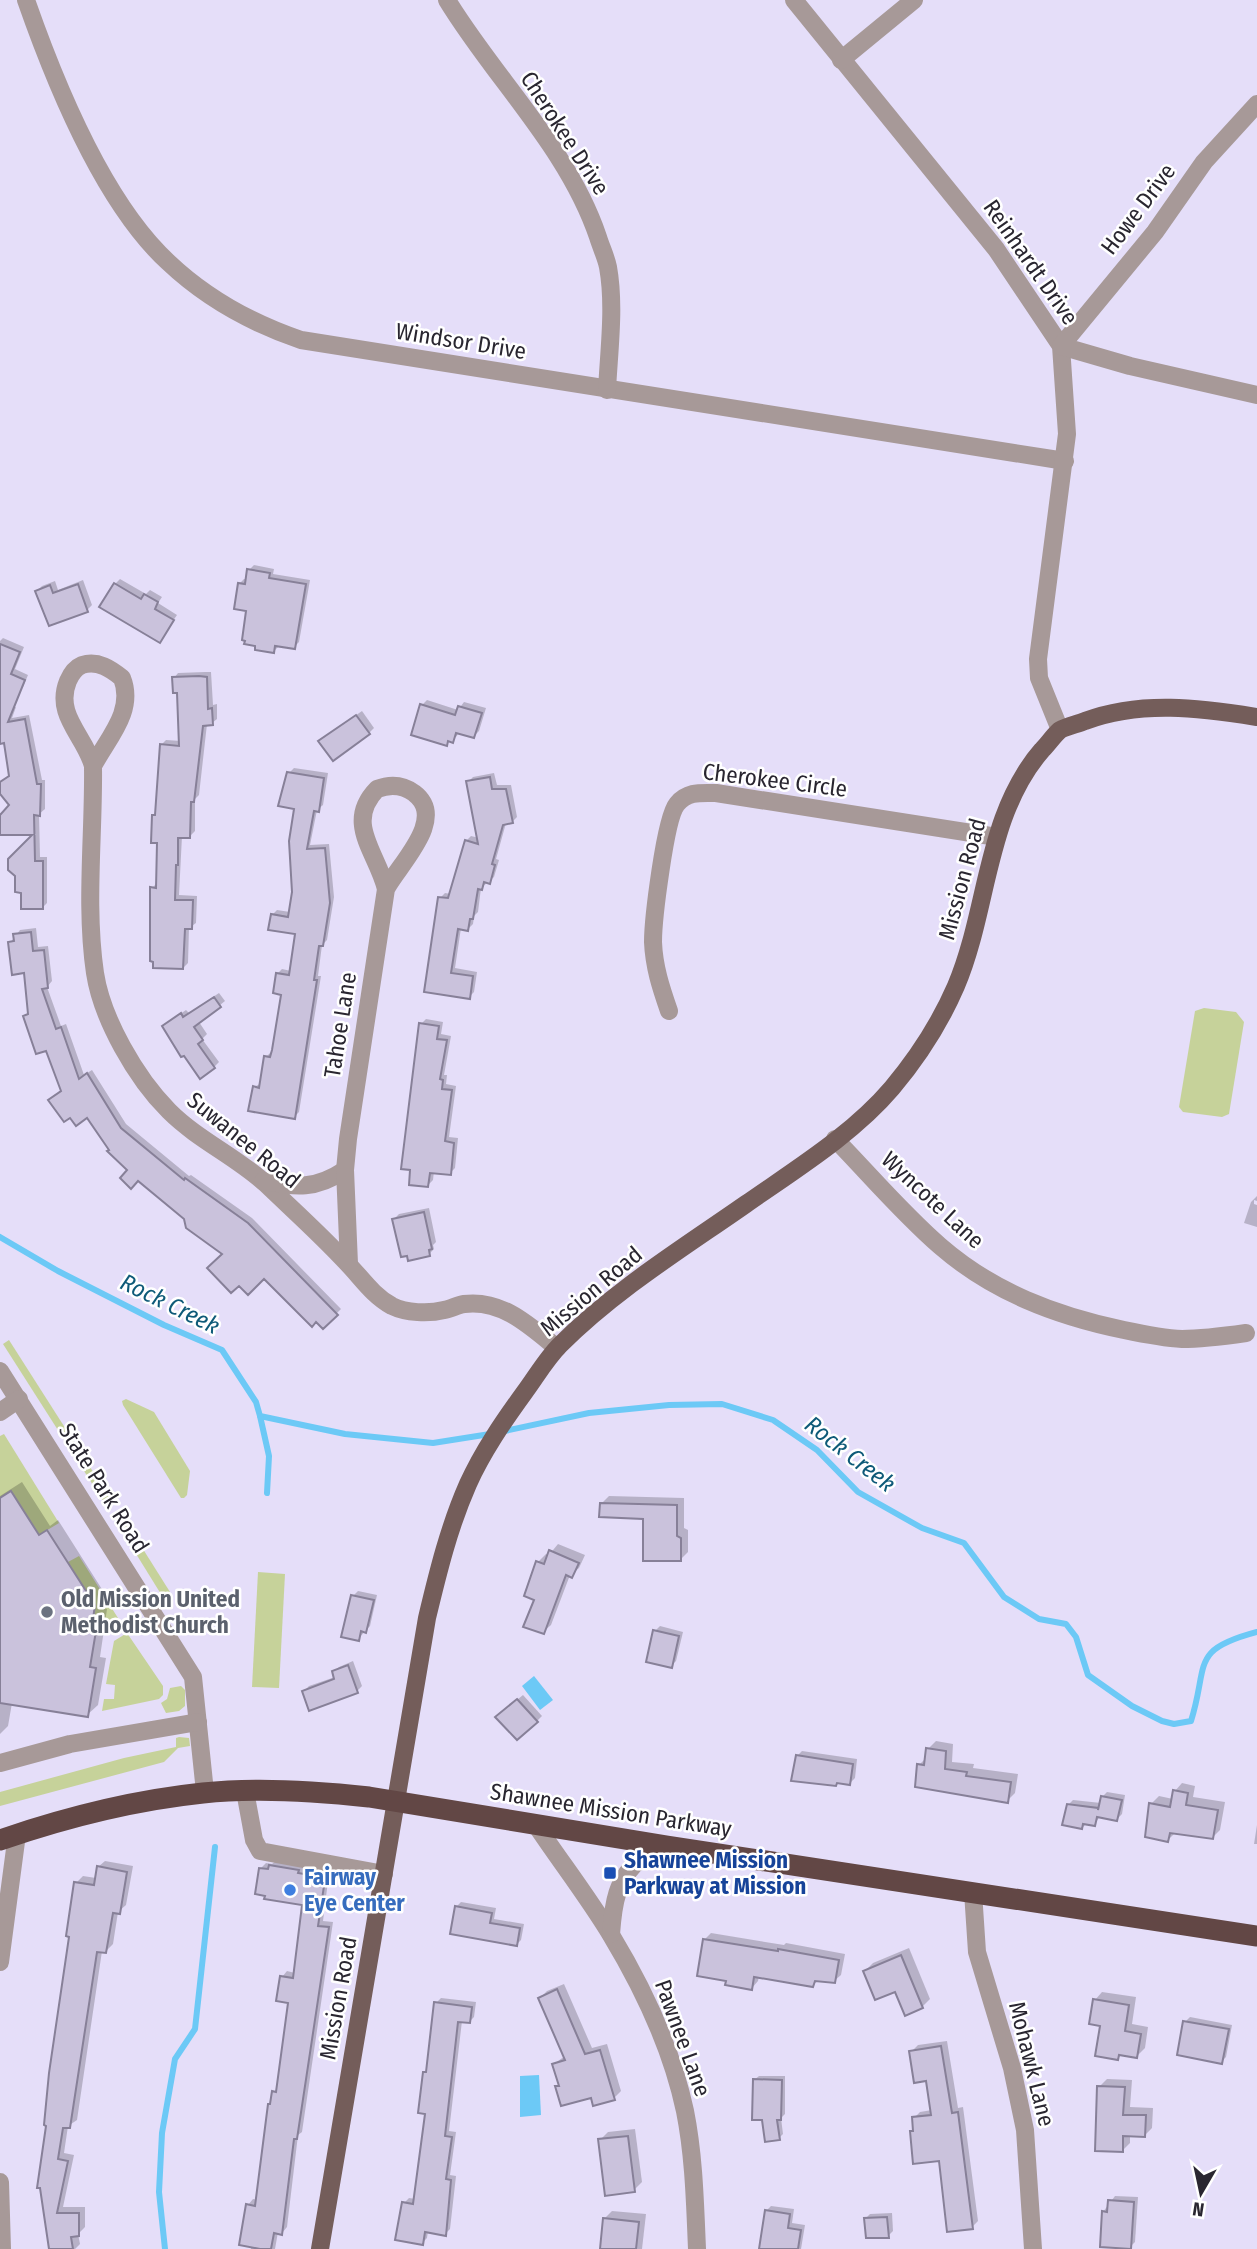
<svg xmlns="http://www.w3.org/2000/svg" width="1257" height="2249" viewBox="0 0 1257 2249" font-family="'Fira Sans Condensed',sans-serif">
<rect width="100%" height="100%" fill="#e5def9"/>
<g fill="#c6d29a">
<path d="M1204 1008 1236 1012 1244 1022 1229 1114 1222 1117 1183 1112 1179 1107 1195 1011Z"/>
<path d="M9 1340 113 1503 107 1507 3 1344Z"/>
<path d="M126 1399 154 1412 190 1471 187 1495 184 1498H181L123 1405 122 1401Z"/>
<path d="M4 1434 59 1523 39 1535 0 1498V1436Z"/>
<path d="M119 1511 170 1592 164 1599 112 1515Z"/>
<path d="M79 1556 123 1626 114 1632 96 1629 98 1620 93 1619 95 1605 68 1562Z"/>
<path d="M258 1572 285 1574 279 1688 252 1687Z"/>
<path d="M127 1633 163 1686V1695L159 1699 102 1711 104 1699H114L115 1685 106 1684 114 1641Z"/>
<path d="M181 1686 185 1690V1706L179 1711 166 1713 161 1703 167 1699 170 1688Z"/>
<path d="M179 1737 189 1738 190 1746 178 1748 164 1762 0 1806V1792L124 1758 176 1747V1738Z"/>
</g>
<g fill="#6cc9f6">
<path d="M534 1676 553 1700 540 1710 522 1686Z"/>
<path d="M539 2075 541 2115 520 2117V2076Z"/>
</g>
<g fill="#0003">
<path d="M254 565 274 569 273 574 310 580 299 642 294 647 279 646 274 651 248 609 239 584 244 579H248L249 570Z"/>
<path d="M120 579 146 594 150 590 162 597 158 603 177 615 159 641 115 584Z"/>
<path d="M83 580 92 605 87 610 37 591 42 586 55 581 58 590Z"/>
<path d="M3 638 24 647 15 669 28 675 23 687 19 692 0 683V641Z"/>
<path d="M205 672H211L213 705 217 704V719L212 723 207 724 199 795 195 799V831L190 836H182L179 895 197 896 196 923 189 928 188 963 183 968 152 888 157 883 159 841 154 815 157 812 161 745 166 740 181 741 178 691 174 678 178 673Z"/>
<path d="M427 700 458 710 464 702 486 708 479 731 474 736 458 732 457 736 446 744 422 705Z"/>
<path d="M16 707 12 718 29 715 42 780H45V809L39 814 40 857H47V903L42 908 23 891 10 860 36 834 0 833V813H17L0 791V783L11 775 5 741 0 742V710Z"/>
<path d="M362 711 374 728 369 733 326 736Z"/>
<path d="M294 768 328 773 323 805 317 810 310 845 329 844 334 897 327 940 322 945 318 976H321L299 1112 294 1117 254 1087 262 1083 266 1057 271 1052H274L283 993 277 974 282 969 291 971 297 932 272 915 277 910 290 912 293 892 296 807 289 773Z"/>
<path d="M494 773 497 785H511L517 817 512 822 506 823 496 859 499 860 494 877 481 888 478 912 474 916 473 924 468 929 461 928 455 968 477 972 474 992 469 997 426 990 440 898 445 893 451 894 466 841 471 836 479 838 468 782 473 777Z"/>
<path d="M36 928 38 947 48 946 52 981 47 987 61 1026 66 1024 84 1075 92 1070 126 1124 189 1176 191 1175 252 1218 341 1309 323 1327 264 1277 224 1253 185 1218 62 1091 47 1049 25 1016 30 1011 25 971 10 943 20 930Z"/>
<path d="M219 993 225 1001 199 1022 207 1034 202 1039 219 1062 214 1067 170 1021 186 1010 189 1013Z"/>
<path d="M426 1019 443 1022 441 1034 451 1036 444 1075H447L446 1084 456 1086 449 1137 458 1138 455 1168 450 1173 434 1171 433 1180 428 1185 421 1024Z"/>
<path d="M1257 1196V1201L1254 1200V1204L1257 1205V1227L1244 1223 1251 1202Z"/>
<path d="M429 1208 436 1242 433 1245 434 1249 429 1254H408L394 1219 399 1214Z"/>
<path d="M22 1482 50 1526 58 1520 105 1594 102 1608 107 1609 100 1657 106 1658 98 1705 87 1715 12 1703 8 1726 0 1734V1496Z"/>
<path d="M609 1496 684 1498V1528L688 1530V1552L680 1560 645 1518 601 1504Z"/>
<path d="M558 1544 585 1555 579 1568 570 1575 551 1625 543 1632 536 1599 538 1562 546 1554 549 1555Z"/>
<path d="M358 1591 377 1595 370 1626 358 1639 353 1596Z"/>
<path d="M660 1626 683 1632 676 1661 671 1666 655 1631Z"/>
<path d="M353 1661 362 1686 357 1691H304L309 1686 335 1677 334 1672 339 1667Z"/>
<path d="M523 1695 542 1716 537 1721 502 1712Z"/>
<path d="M936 1741 953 1744 952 1762 974 1764 973 1768 1018 1774 1015 1793 1007 1801 919 1765 927 1757 928 1749Z"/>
<path d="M802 1751 857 1759 855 1778 850 1783 839 1781 835 1785 797 1756Z"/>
<path d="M1182 1783 1195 1786 1193 1797 1225 1802 1220 1830 1212 1838 1176 1832 1168 1840 1151 1804 1159 1796 1173 1799 1175 1791Z"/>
<path d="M1107 1792 1125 1795 1122 1814 1117 1819 1100 1816 1095 1824 1087 1823 1082 1828 1068 1805 1073 1800 1101 1803 1102 1797Z"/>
<path d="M1257 1825V1844H1254Z"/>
<path d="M105 1861 133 1866 126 1905 118 1912 113 1944 106 1951H102L77 2120 68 2126 64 2153 74 2155 63 2207H85V2227L78 2234 80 2244 75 2249H51L76 1883 83 1876 96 1878 98 1867Z"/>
<path d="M276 1861 303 1865V1869L321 1871 319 1880 328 1881 323 1921 333 1922 302 2132 298 2135 287 2227 282 2233 278 2232 275 2249H251L248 2205 253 2199 258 2200 274 2092 278 2088 290 2002 282 1977 287 1971 295 1973 304 1904 261 1868 266 1863 272 1864Z"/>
<path d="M461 1902 496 1908 494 1919 524 1924 521 1940 516 1945 456 1907Z"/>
<path d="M711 1933 784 1945 786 1943 845 1954 841 1975 834 1981 819 1979 813 1985 759 1976 758 1981 752 1988 728 1979 704 1940Z"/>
<path d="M909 1948 930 1999 922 2007 865 1971 873 1963Z"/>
<path d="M564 1984 592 2048 607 2044 621 2091 614 2098 592 2096 557 2087 560 2084 554 2064 565 2056 540 1998 547 1991Z"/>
<path d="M1102 1992 1136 1997 1132 2024 1148 2027 1145 2048 1137 2056 1122 2054 1118 2058 1102 2025 1095 2000Z"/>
<path d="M441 1998 476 2002 474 2017 469 2022 462 2021 449 2131 456 2132 450 2175 456 2176 450 2229 445 2234 428 2231 427 2238 422 2243 404 2203 409 2198 416 2199 427 2112 425 2072 428 2069 436 2003Z"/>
<path d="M1190 2017 1232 2025 1226 2057 1221 2062 1185 2022Z"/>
<path d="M947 2041 958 2108 963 2107 978 2221 972 2227 940 2159 911 2132 915 2128 914 2118 920 2112 932 2110 928 2079 911 2052 918 2045Z"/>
<path d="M759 2076H785V2114L781 2118 783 2134 779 2138 754 2080Z"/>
<path d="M1107 2079 1132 2080 1130 2107 1153 2108 1152 2128 1145 2135H1130V2143L1122 2151 1099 2087Z"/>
<path d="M635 2129 642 2182 634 2190 600 2140 608 2132Z"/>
<path d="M1115 2196 1138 2197 1135 2242 1130 2247 1103 2212Z"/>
<path d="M771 2206 794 2209 792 2223 805 2225 801 2249H761L766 2211Z"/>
<path d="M612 2211 646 2214 642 2249H601L604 2219Z"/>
<path d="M892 2213 893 2231 888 2236 865 2219 870 2214Z"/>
</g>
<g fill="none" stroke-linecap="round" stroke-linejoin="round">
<g stroke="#6cc9f6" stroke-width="6">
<path d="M0 1237 58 1271 164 1325 222 1350 256 1402 260 1416 345 1434 433 1443 490 1434"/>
<path d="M260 1416 269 1456 267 1493"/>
<path d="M500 1432 589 1413 669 1405 722 1404 773 1420 817 1450 858 1492 922 1528 964 1543 1004 1597 1039 1619 1066 1624 1076 1637 1088 1675 1132 1706 1162 1721 1174 1724 1191 1721C1209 1664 1189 1650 1257 1632"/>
<path d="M165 2249 159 2192 162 2133 175 2059 195 2029 215 1847"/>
</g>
</g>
<g fill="#cac2dc" stroke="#878098" stroke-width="2">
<path d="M247 569 270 573 269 578 306 584 295 649 275 646 274 653 255 650V646L244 644 245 641 242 640 246 611 234 609 238 583 245 584Z"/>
<path d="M114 583 141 599 144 594 158 602 155 609 174 620 160 643 99 607Z"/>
<path d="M78 584 88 612 49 626 35 591 50 585 53 593Z"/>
<path d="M0 644 20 652 11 674 25 680 8 722 25 719 37 784H41L40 816 34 815 35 861H43V909H21V893L15 892V876L8 870V859L32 835H0V815L9 805 0 794V782L9 776 4 743 0 744Z"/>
<path d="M199 676 207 677 208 709 212 708 213 725 203 726 194 802H191L190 838H178V865H176L175 900H193L192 929H185L183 969 153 968V962L150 961V887L156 888 157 843H151L152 815H155L160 744 179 746 177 693H173L172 677Z"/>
<path d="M420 704 455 715 458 706 482 713 474 738 456 733 453 743 448 741 447 746 411 735Z"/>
<path d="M356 715 370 734 333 761 318 741Z"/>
<path d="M287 772 324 778 319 812 314 811 307 849 325 848 330 903 323 946H319L314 980H317L295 1119 248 1111 253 1086 259 1088 264 1056 270 1057 272 1050 281 995 273 993 276 973 289 975 295 934 268 930 271 914 288 917 292 892 289 841 294 809 278 806Z"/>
<path d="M490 777 492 789H506L513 823 503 825 492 864 495 865 490 884 484 882 482 890 478 889 473 919H470L468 931 458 929 451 973 473 976 470 999 424 992 438 897 448 898 465 840 478 844 466 781Z"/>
<path d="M31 932 33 951 44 950 48 988 42 989 56 1029 61 1027 79 1079 87 1073 121 1128 184 1180 185 1178 248 1223 338 1315 323 1329 316 1322 312 1327 264 1279 248 1295 239 1286 231 1293 207 1268 222 1254 186 1228 184 1219 138 1181 131 1189 120 1178 127 1170 107 1151 109 1150 87 1118 76 1126 70 1118 64 1122 48 1100 61 1091 46 1051 36 1054 23 1016 28 1014 24 973 12 975 8 942 14 941 13 934Z"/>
<path d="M214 997 221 1007 194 1027 203 1040 198 1044 215 1068 200 1079 184 1056 181 1057 162 1026 181 1013 183 1017Z"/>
<path d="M419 1023 439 1026 437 1039 447 1040 440 1079 443 1080 442 1089 452 1090 445 1141 454 1143 451 1175 430 1173 428 1187 409 1185 410 1170 401 1169Z"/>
<path d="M424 1212 432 1249 429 1250 430 1256 408 1261 407 1256 401 1257 392 1219Z"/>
<path d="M11 1491 39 1535 47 1530 95 1605 93 1619H98L90 1667 96 1668 88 1717 0 1703V1498Z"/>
<path d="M600 1503 677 1505V1536L681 1538V1561H643V1519L599 1517Z"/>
<path d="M549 1550 579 1563 572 1578 566 1575 544 1634 523 1627 534 1600 524 1596 536 1561 544 1564Z"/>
<path d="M351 1595 374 1600 366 1633 361 1631 359 1641 341 1637Z"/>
<path d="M653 1630 679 1636 672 1668 646 1662Z"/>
<path d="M348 1665 358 1693 309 1711 302 1691 334 1679 332 1671Z"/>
<path d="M517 1699 538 1722 517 1740 495 1717Z"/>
<path d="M926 1748 946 1751 945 1769 967 1772 966 1776 1011 1782 1008 1803 915 1787 917 1764 924 1765Z"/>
<path d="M796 1755 853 1764 850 1785 837 1783 836 1786 791 1781Z"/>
<path d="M1173 1790 1188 1793 1186 1805 1218 1810 1213 1839 1170 1833 1168 1842 1145 1837 1149 1803 1170 1807Z"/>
<path d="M1101 1796 1122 1800 1117 1821 1097 1817 1095 1826 1083 1824 1082 1829 1062 1825 1067 1804 1098 1808V1810Z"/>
<path d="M269 1865 299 1870 298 1873 316 1876 315 1885 324 1886 318 1926 329 1927 297 2139H294L282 2235 274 2233 271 2249H260L239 2245 246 2204 255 2206 268 2104H270L272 2091 276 2092 288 2003 276 2001 280 1976 293 1978 302 1905 264 1899 265 1896 255 1894 259 1868 268 1869Z"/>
<path d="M97 1866 127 1872 120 1914 113 1913 106 1953 97 1952 70 2128H63L58 2159 68 2161 57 2213H79V2236L71 2237 73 2249H49L40 2188H37L46 2126 44 2125 49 2073 69 1937 66 1936 74 1882 94 1885Z"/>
<path d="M455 1906 492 1913 490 1923 520 1928 517 1946 450 1934Z"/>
<path d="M703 1939 778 1951V1949L839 1960 835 1983 815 1981 813 1987 754 1977 752 1990 725 1985 726 1981 697 1976Z"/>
<path d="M901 1955 923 2008 905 2016 895 1992 875 2000 863 1971Z"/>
<path d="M557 1989 585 2054 600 2050 615 2100 593 2106 591 2098 561 2106 555 2086H559L552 2064 565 2060 538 1998Z"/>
<path d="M1093 1999 1129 2005 1125 2031 1141 2034 1137 2058 1119 2055 1118 2060 1095 2056 1100 2026 1089 2024Z"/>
<path d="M434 2002 472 2007 470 2023 458 2022 452 2075 445 2136 452 2137 446 2179 451 2180 446 2236 425 2232 423 2245 395 2240 402 2202 413 2204 425 2114 418 2113 423 2072H426Z"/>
<path d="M1183 2021 1229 2029 1222 2064 1177 2055Z"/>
<path d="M941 2046 952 2113 958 2112 973 2229 947 2232 939 2161 913 2164 910 2131H913L912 2117 931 2115 926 2081 914 2083 909 2051Z"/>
<path d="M753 2079 782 2080 781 2120H777L780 2140 765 2142 762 2120H752Z"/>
<path d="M1097 2086 1125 2087 1123 2115H1146L1145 2137 1123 2136V2152L1095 2151Z"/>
<path d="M628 2136 635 2192 605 2196 598 2139Z"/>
<path d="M1108 2200 1134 2202 1131 2249 1100 2247 1102 2211 1107 2212Z"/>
<path d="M765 2210 790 2214 788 2228 801 2230 798 2249H759Z"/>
<path d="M887 2217 889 2238H866L864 2218Z"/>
<path d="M603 2218 639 2222 636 2249H600Z"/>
</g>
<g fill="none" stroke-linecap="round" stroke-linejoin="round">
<g stroke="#a79998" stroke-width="18">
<path d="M26 0C55 83 103 202 168 262 207 299 251 323 301 340L1065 461"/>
<path d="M447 0C495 79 568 148 598 237 601 247 606 257 608 267 615 306 609 350 607 390"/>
<path d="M794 0 996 249 1061 346 1067 434 1038 659 1039 678 1060 730"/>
<path d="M841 60 914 0"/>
<path d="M1257 104 1204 162 1155 232 1061 346 1130 366 1257 395"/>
<path d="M93 766C108 738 135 711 122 678 111 669 98 660 82 665 75 668 71 674 68 681 54 715 85 736 93 766 94 834 85 905 95 973 102 1019 136 1078 169 1111 198 1140 237 1157 266 1184 293 1210 321 1235 346 1262 361 1277 372 1295 392 1306 406 1313 429 1314 444 1310 451 1309 457 1305 464 1304 502 1299 530 1326 557 1348"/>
<path d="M669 1011C661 988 654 967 653 942 653 921 665 818 677 804 688 791 701 793 716 793L997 837"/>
<path d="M835 1139C870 1175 903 1214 940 1246 993 1292 1056 1316 1124 1330 1143 1334 1162 1338 1182 1339 1203 1339 1225 1336 1246 1333"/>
<path d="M263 1181C297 1187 315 1190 345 1170"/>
<path d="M349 1264 345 1170 348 1139 386 889C377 852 344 823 377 789 390 784 403 785 414 793 448 819 399 864 386 889"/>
<path d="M0 1371 193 1677 205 1792"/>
<path d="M0 1412 19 1399"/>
<path d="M0 1763 70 1744 198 1722"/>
<path d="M245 1791 254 1840 260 1851 384 1874"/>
<path d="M536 1825C560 1861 588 1897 611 1935 643 1988 672 2050 685 2111 694 2156 695 2203 697 2249"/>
<path d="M973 1892 977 1952 1012 2068 1025 2130 1033 2249"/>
<path d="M611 1934C613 1906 616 1877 642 1858 649 1853 659 1850 667 1846"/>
<path d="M0 1962 17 1834"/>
<path d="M0 2182 2 2249"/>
</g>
<path stroke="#745d5a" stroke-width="18" d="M320 2249 427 1618C438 1572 449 1527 468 1484 483 1451 503 1422 524 1393 536 1377 546 1359 560 1345 615 1290 683 1248 746 1204 796 1169 853 1134 892 1088 918 1057 940 1023 956 986 989 908 985 816 1042 750 1048 744 1054 735 1060 730 1067 726 1078 724 1085 721 1141 700 1200 708 1257 717"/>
<path stroke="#624745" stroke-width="21" d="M0 1840C64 1818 136 1800 203 1793 258 1787 315 1791 369 1797L667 1846 1257 1936"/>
</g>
<circle fill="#6b7280" stroke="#fff" stroke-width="2.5" cx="47" cy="1612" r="7"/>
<rect fill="#1a4fb4" stroke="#fff" stroke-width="2.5" x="603" y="1866" width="14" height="14" rx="3.5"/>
<circle fill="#3f7fe0" stroke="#fff" stroke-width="2.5" cx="290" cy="1890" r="7"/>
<g text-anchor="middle" stroke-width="5" stroke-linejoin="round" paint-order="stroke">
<g font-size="23" fill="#292630" stroke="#fff">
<text transform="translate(565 133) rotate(57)" y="8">Cherokee Drive</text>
<text transform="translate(1138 209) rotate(-53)" y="8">Howe Drive</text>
<text transform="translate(1031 262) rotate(55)" y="8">Reinhardt Drive</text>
<text transform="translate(461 341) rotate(9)" y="8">Windsor Drive</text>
<text transform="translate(775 780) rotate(7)" y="8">Cherokee Circle</text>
<text transform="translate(962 879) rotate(-75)" y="8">Mission Road</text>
<text transform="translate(340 1025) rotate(-81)" y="8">Tahoe Lane</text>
<text transform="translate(244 1140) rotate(39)" y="8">Suwanee Road</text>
<text transform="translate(933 1200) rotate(43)" y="8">Wyncote Lane</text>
<text transform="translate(591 1291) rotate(-40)" y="8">Mission Road</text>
<text transform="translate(104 1488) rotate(58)" y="8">State Park Road</text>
<text transform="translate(611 1810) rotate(9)" y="8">Shawnee Mission Parkway</text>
<text transform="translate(338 1998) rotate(-80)" y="8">Mission Road</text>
<text transform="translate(683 2038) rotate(70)" y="8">Pawnee Lane</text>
<text transform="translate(1032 2064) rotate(76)" y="8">Mohawk Lane</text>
</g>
<g font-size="23" font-weight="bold" fill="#5b616d" stroke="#fff" text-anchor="start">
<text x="61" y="1607">Old Mission United<tspan x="61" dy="26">Methodist Church</tspan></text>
</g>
<g font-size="23" font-weight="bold" fill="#164399" stroke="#fff" text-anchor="start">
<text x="624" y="1868">Shawnee Mission<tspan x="624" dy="26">Parkway at Mission</tspan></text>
</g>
<g font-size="23" font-weight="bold" fill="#366cbe" stroke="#fff" text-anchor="start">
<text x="304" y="1885">Fairway<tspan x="304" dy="26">Eye Center</tspan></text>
</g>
<g font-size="24" font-style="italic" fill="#0e5a78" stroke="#fff">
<text transform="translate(170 1304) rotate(26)" y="8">Rock Creek</text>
<text transform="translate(850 1454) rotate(38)" y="8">Rock Creek</text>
</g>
</g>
<g transform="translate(1201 2193) rotate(189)" stroke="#ffffff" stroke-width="5" paint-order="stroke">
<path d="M0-5L12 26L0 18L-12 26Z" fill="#292630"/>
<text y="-10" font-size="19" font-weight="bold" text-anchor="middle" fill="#292630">N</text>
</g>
</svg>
